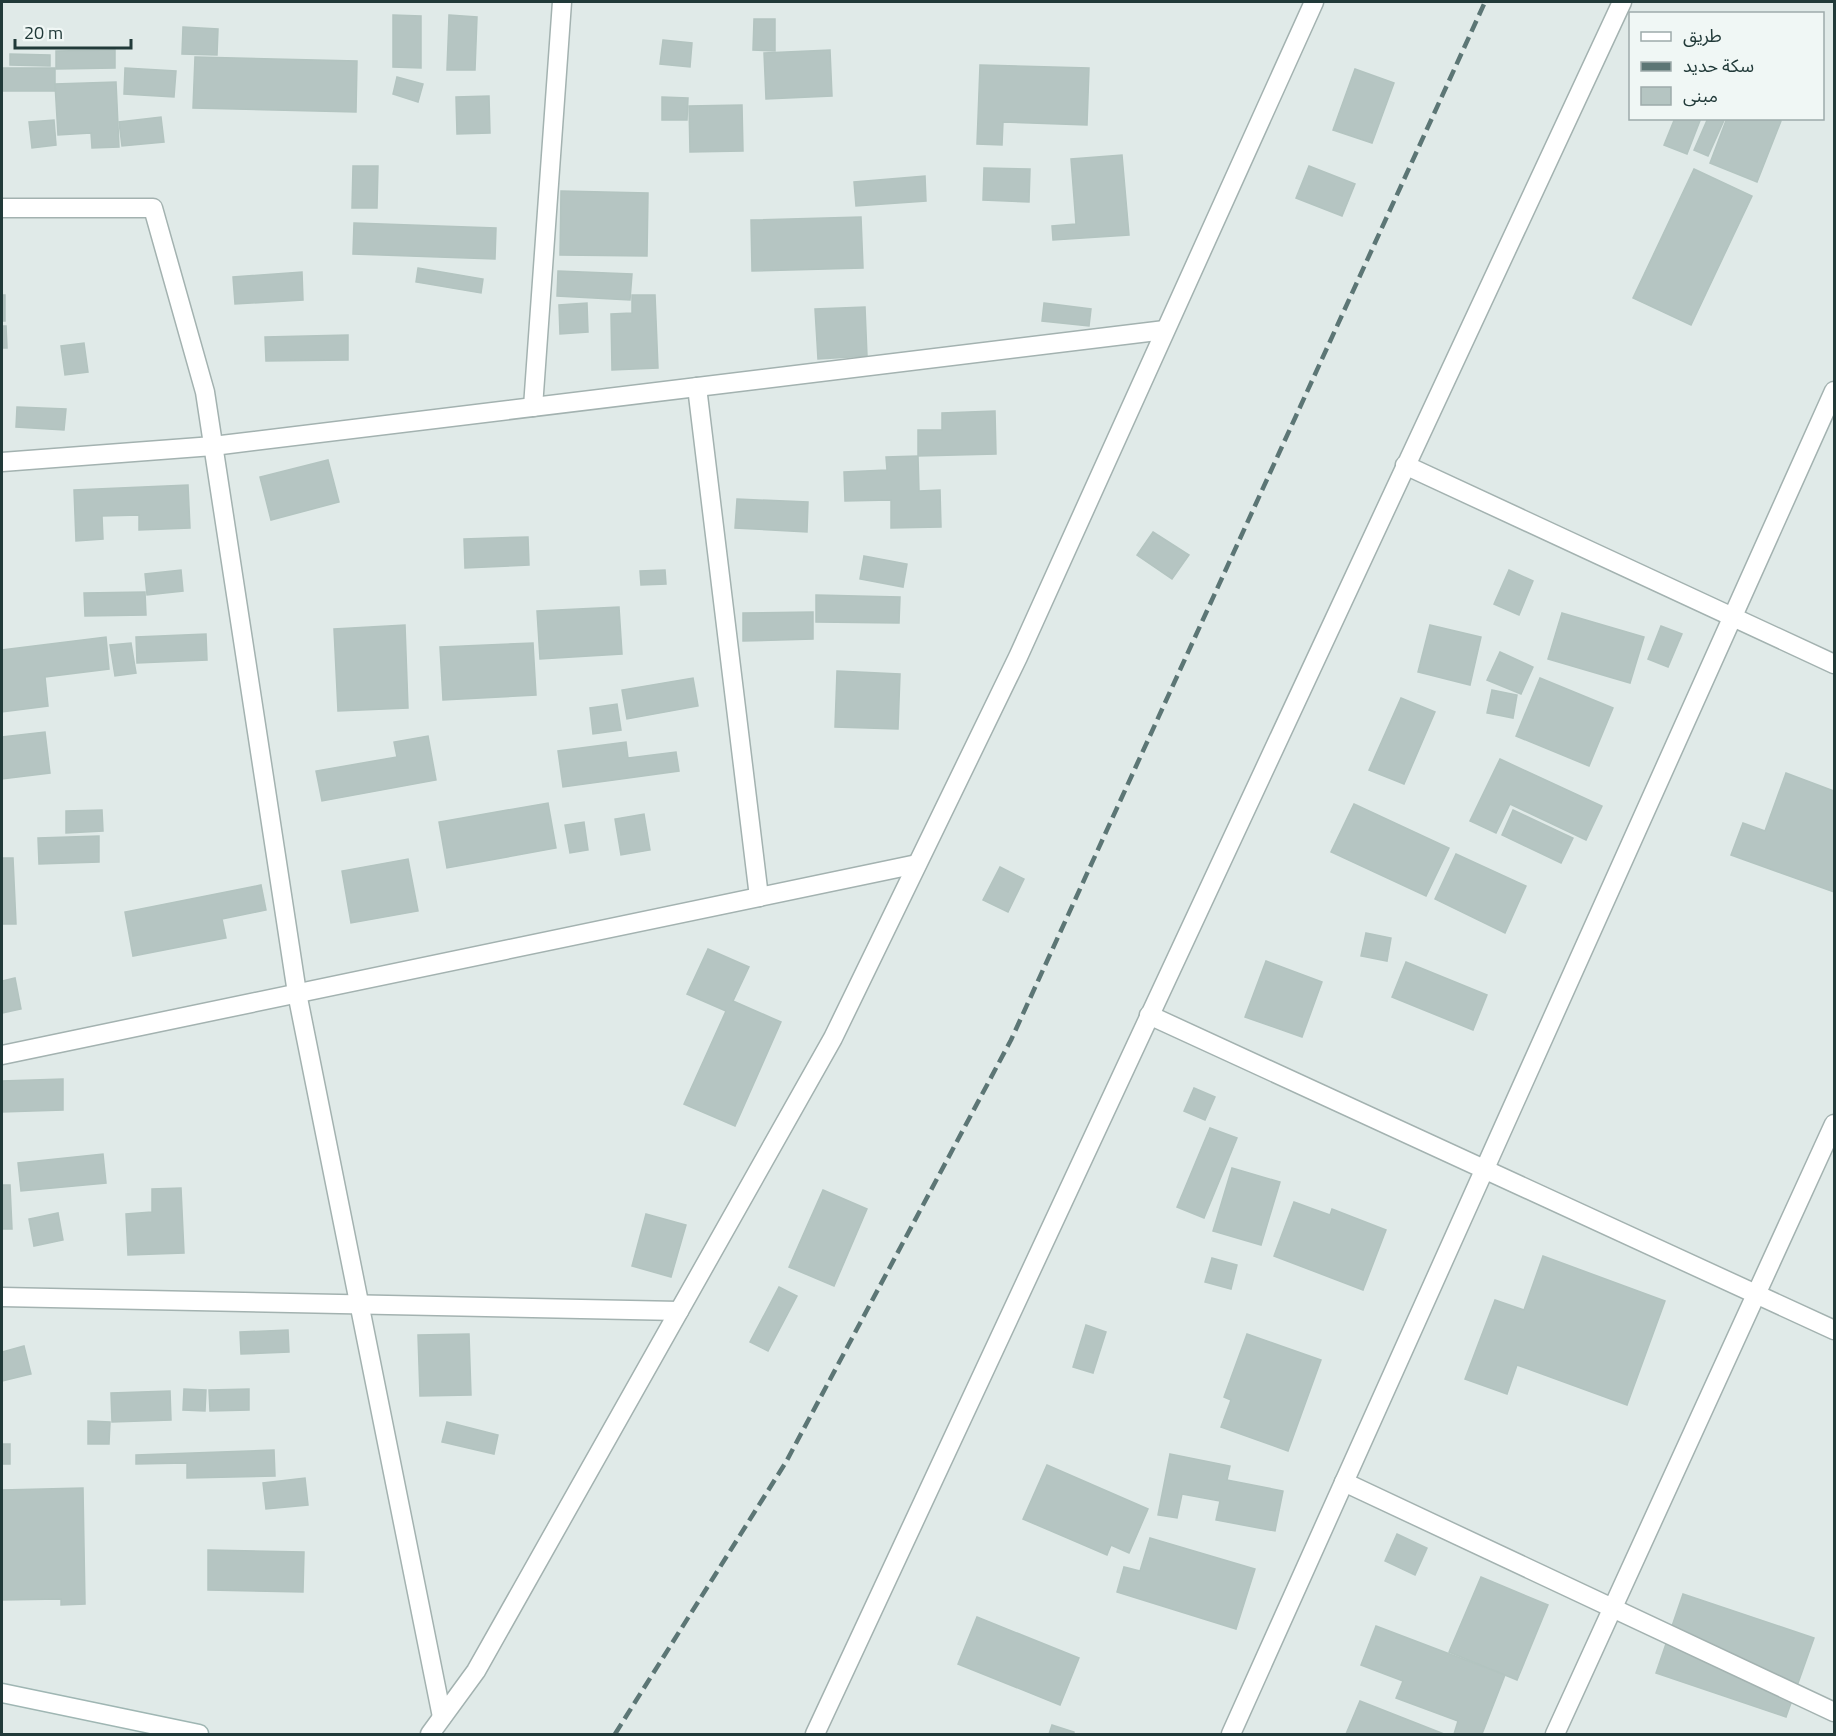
<svg xmlns="http://www.w3.org/2000/svg" width="1836" height="1736" viewBox="0 0 1836 1736" font-family="'Titillium Web','Noto Sans Arabic',sans-serif">
<rect width="100%" height="100%" fill="#e0eae8"/>
<g fill="#b5c5c2" stroke="#b3c4c0" stroke-width="1.5">
<path d="M393 15 421 16V68L393 67Z"/>
<path d="M449 15 477 17 475 70H447Z"/>
<path d="M754 19H775V51L753 50Z"/>
<path d="M183 27 218 29 217 55 182 54Z"/>
<path d="M663 40 692 43 690 67 660 64Z"/>
<path d="M115 50V68L56 69V51Z"/>
<path d="M830 50 832 96 766 99 764 53Z"/>
<path d="M10 54 50 55V66L10 65Z"/>
<path d="M195 57 357 61 356 112 193 108Z"/>
<path d="M980 65 1089 68 1087 125 1003 122 1002 145 977 144Z"/>
<rect x="2" y="68" width="53" height="23"/>
<path d="M125 68 176 71 174 97 124 94Z"/>
<path d="M1355 69 1394 83 1372 143 1333 130Z"/>
<path d="M397 77 423 84 418 102 393 94Z"/>
<path d="M116 82 119 147 92 148 91 133 58 135 55 84Z"/>
<path d="M489 96 490 133 457 134 456 97Z"/>
<path d="M662 97 688 98 687 120H662Z"/>
<path d="M742 105 743 151 690 152 689 106Z"/>
<path d="M161 117 164 142 122 146 119 122Z"/>
<path d="M1675 118H1701L1687 154 1664 145Z"/>
<path d="M1708 118H1725L1708 156 1694 150Z"/>
<path d="M1727 118H1774L1781 121 1757 182 1710 163Z"/>
<path d="M54 120 56 145 32 148 29 122Z"/>
<path d="M1122 155 1129 235 1053 240 1052 226 1076 224 1071 159Z"/>
<path d="M353 166H378L377 208H352Z"/>
<path d="M1309 166 1355 184 1342 216 1296 198Z"/>
<path d="M984 168 1030 169 1029 202 983 200Z"/>
<path d="M1694 169 1752 196 1691 325 1633 298Z"/>
<path d="M925 176 926 201 856 206 854 182Z"/>
<path d="M561 191 648 193 647 256 560 255Z"/>
<path d="M861 217 863 268 752 271 751 220Z"/>
<path d="M354 223 496 228 495 259 353 254Z"/>
<path d="M418 268 483 279 481 293 416 282Z"/>
<path d="M558 271 632 274 630 300 557 296Z"/>
<path d="M302 272 303 300 235 304 233 277Z"/>
<rect x="2" y="295" width="3" height="26"/>
<path d="M632 295H655L658 368 612 370 611 314 632 313Z"/>
<path d="M587 303 588 332 560 334 559 305Z"/>
<path d="M1044 303 1091 309 1089 326 1042 321Z"/>
<path d="M865 307 867 356 818 359 815 309Z"/>
<path d="M2 326H6L7 348H2Z"/>
<path d="M348 335V360L266 361 265 337Z"/>
<path d="M84 343 88 372 65 375 61 346Z"/>
<path d="M17 407 66 409 64 430 16 427Z"/>
<path d="M995 411 996 454 918 456V430H942V413Z"/>
<path d="M918 456 919 491 940 490 941 527 891 528V500L845 501 844 472 887 470 886 457Z"/>
<path d="M328 460 339 502 271 520 260 477Z"/>
<path d="M188 485 190 528 139 530V515L102 516 103 539 76 541 74 490Z"/>
<path d="M737 499 808 502 807 532 735 528Z"/>
<path d="M1153 532 1189 555 1172 579 1137 555Z"/>
<path d="M528 537 529 565 465 568 464 539Z"/>
<path d="M864 556 907 564 903 587 860 579Z"/>
<path d="M181 570 183 591 147 595 145 574Z"/>
<path d="M665 570 666 584 641 585 640 571Z"/>
<path d="M1509 570 1533 581 1519 615 1494 604Z"/>
<path d="M145 592 146 615 85 616 84 593Z"/>
<path d="M816 595 900 597 899 623 816 622Z"/>
<path d="M619 607 622 654 540 659 537 611Z"/>
<path d="M813 612V639L743 641V613Z"/>
<path d="M1562 613 1644 637 1630 683 1548 659Z"/>
<path d="M405 625 408 708 338 711 334 629Z"/>
<path d="M1430 625 1481 637 1470 685 1418 672Z"/>
<path d="M1661 626 1682 634 1668 667 1648 659Z"/>
<path d="M206 634 207 660 137 663 136 637Z"/>
<path d="M106 637 109 669 45 677 48 706 2 712V650Z"/>
<path d="M131 643 136 673 115 676 110 645Z"/>
<path d="M533 643 536 695 443 700 440 647Z"/>
<path d="M1500 652 1533 667 1521 694 1487 680Z"/>
<path d="M837 671 900 674 898 729 835 727Z"/>
<path d="M693 678 698 706 627 719 622 690Z"/>
<path d="M1540 678 1613 708 1589 766 1516 736Z"/>
<path d="M1492 690 1517 695 1513 718 1487 713Z"/>
<path d="M1401 698 1435 712 1404 784 1369 770Z"/>
<path d="M617 704 621 730 593 734 590 708Z"/>
<path d="M45 732 50 773 2 779V737Z"/>
<path d="M428 736 436 780 322 801 316 771 397 757 394 742Z"/>
<path d="M626 742 628 758 676 752 679 771 563 787 558 751Z"/>
<path d="M1500 759 1602 806 1586 840 1510 804 1496 833 1470 821Z"/>
<path d="M1786 773 1834 791V892L1731 855 1743 823 1765 831Z"/>
<path d="M548 803 556 848 447 868 439 822Z"/>
<path d="M1354 804 1449 848 1426 896 1331 852Z"/>
<path d="M102 810 103 831 66 833V811Z"/>
<path d="M1513 810 1573 838 1561 863 1502 835Z"/>
<path d="M644 814 650 850 621 855 615 819Z"/>
<path d="M584 822 588 850 570 853 565 825Z"/>
<path d="M99 836V862L39 864 38 838Z"/>
<path d="M1456 854 1526 886 1505 933 1435 899Z"/>
<path d="M2 858H13L16 924H2Z"/>
<path d="M408 859 418 911 351 923 342 871Z"/>
<path d="M1000 867 1024 879 1008 912 983 900Z"/>
<path d="M261 885 266 910 222 919 226 938 133 956 125 912Z"/>
<path d="M1366 933 1391 938 1387 961 1361 956Z"/>
<path d="M708 949 749 967 733 1001 781 1022 735 1126 684 1104 726 1011 687 994Z"/>
<path d="M1266 961 1322 982 1302 1037 1245 1017Z"/>
<path d="M1406 962 1487 995 1473 1030 1392 997Z"/>
<path d="M15 978 21 1009 2 1013V981Z"/>
<path d="M63 1079V1110L2 1112V1081Z"/>
<path d="M1194 1088 1215 1097 1205 1120 1184 1111Z"/>
<path d="M1210 1128 1237 1138 1204 1218 1177 1207Z"/>
<path d="M103 1154 106 1183 21 1191 18 1163Z"/>
<path d="M1232 1168 1280 1182 1261 1245 1213 1231Z"/>
<path d="M2 1185H10L12 1229H2Z"/>
<path d="M181 1188 184 1253 128 1255 126 1214 152 1212V1189Z"/>
<path d="M823 1190 867 1209 834 1286 789 1267Z"/>
<path d="M1294 1202 1330 1215 1332 1209 1386 1230 1363 1290 1274 1256Z"/>
<path d="M58 1213 63 1240 34 1246 29 1219Z"/>
<path d="M646 1214 686 1225 671 1277 632 1266Z"/>
<path d="M1543 1256 1665 1301 1627 1405 1517 1365 1507 1394 1465 1379 1495 1300 1524 1310Z"/>
<path d="M1212 1258 1237 1265 1231 1289 1205 1282Z"/>
<path d="M779 1287 797 1296 768 1351 750 1342Z"/>
<path d="M1086 1325 1106 1332 1093 1373 1073 1367Z"/>
<path d="M288 1330 289 1352 241 1354 240 1332Z"/>
<path d="M469 1334 471 1395 420 1396 418 1335Z"/>
<path d="M1247 1334 1321 1360 1288 1451 1221 1427 1231 1400 1224 1397Z"/>
<path d="M24 1346 31 1374 2 1381V1352Z"/>
<path d="M184 1389 206 1390 205 1411 183 1410Z"/>
<path d="M249 1389V1410L210 1411 209 1390Z"/>
<path d="M170 1391 171 1420 112 1422 111 1393Z"/>
<path d="M88 1421 110 1422 109 1444H88Z"/>
<path d="M447 1422 498 1435 494 1454 442 1442Z"/>
<rect x="2" y="1444" width="8" height="20"/>
<path d="M274 1450 275 1476 187 1478V1463L136 1464V1455Z"/>
<path d="M1170 1454 1230 1466 1227 1480 1283 1491 1275 1531 1216 1520 1220 1501 1182 1494 1177 1518 1158 1515Z"/>
<path d="M1047 1465 1148 1509 1129 1553 1111 1545 1107 1555 1023 1519Z"/>
<path d="M305 1478 308 1505 266 1509 263 1483Z"/>
<path d="M83 1488 85 1604 61 1605V1599L2 1600V1490Z"/>
<path d="M1397 1534 1427 1548 1415 1575 1385 1561Z"/>
<path d="M1150 1538 1255 1569 1236 1629 1117 1592 1124 1567 1140 1571Z"/>
<path d="M208 1550 304 1552 303 1592 208 1590Z"/>
<path d="M1481 1577 1548 1605 1517 1680 1449 1652Z"/>
<path d="M1683 1594 1814 1638 1786 1717 1656 1673Z"/>
<path d="M977 1617 1079 1658 1060 1705 958 1664Z"/>
<path d="M1376 1626 1505 1675 1482 1734H1454L1458 1721 1396 1698 1403 1681 1361 1665Z"/>
<path d="M1360 1701 1444 1734H1346Z"/>
<path d="M1052 1725 1074 1732V1734H1049Z"/>
</g>
<g fill="none" stroke-linecap="round" stroke-linejoin="round">
<g stroke="#a3b2b0" stroke-width="21">
<g id="minor">
<path d="M2 208H153L205 392 297 993 442 1717"/>
<path d="M697 387 759 897"/>
<path d="M533 407 562 2"/>
<path d="M2 462 213 446 1165 330"/>
<path d="M1405 465 1834 664"/>
<path d="M1149 1015 1834 1330"/>
<path d="M2 1055 917 864"/>
<path d="M2 1297 679 1311"/>
<path d="M1344 1482 1834 1712"/>
<path d="M430 1734 476 1671 833 1038 1018 657 1314 2"/>
<path d="M1231 1734 1834 391"/>
<path d="M1555 1734 1834 1124"/>
</g>
</g>
<g stroke="#a3b2b0" stroke-width="21">
<path id="tertiary" d="M815 1734 1622 2"/>
</g>
<g stroke="#9fb6b3" stroke-width="21">
<path id="secondary" d="M2 1693 199 1734"/>
</g>
<use href="#minor" stroke="#fff" stroke-width="18"/>
<use href="#tertiary" stroke="#fff" stroke-width="18"/>
<use href="#secondary" stroke="#fff" stroke-width="18"/>
<path stroke="#5c7675" stroke-width="4.5" stroke-dasharray="12 6" stroke-linecap="butt" d="M615 1734 786 1462 1011 1040 1485 2"/>
</g>
<rect width="1836" height="1736" fill="none" stroke="#213a39" stroke-width="6"/>
<rect x="1629" y="12" width="195" height="108" fill="#f0f7f5" stroke="#9dabaa" stroke-width="1.5"/>
<rect x="1641" y="32" width="30" height="9" fill="#ffffff" stroke="#9dabaa" stroke-width="1.5"/>
<text x="1683" y="42" font-size="18" fill="#213a39">طريق</text>
<rect x="1641" y="62" width="30" height="9" fill="#5c7675" stroke="#9dabaa" stroke-width="1.5"/>
<text x="1683" y="72" font-size="18" fill="#213a39">سكة حديد</text>
<rect x="1641" y="87" width="30" height="18" fill="#b5c5c2" stroke="#9dabaa" stroke-width="1.5"/>
<text x="1683" y="102" font-size="18" fill="#213a39">مبنى</text>
<path d="M15 39v9h116v-9" fill="none" stroke="#213a39" stroke-width="3"/>
<text x="24" y="39" font-size="18" fill="#213a39" stroke="#f0f7f5" stroke-width="4.5" paint-order="stroke">20 m</text>
</svg>
